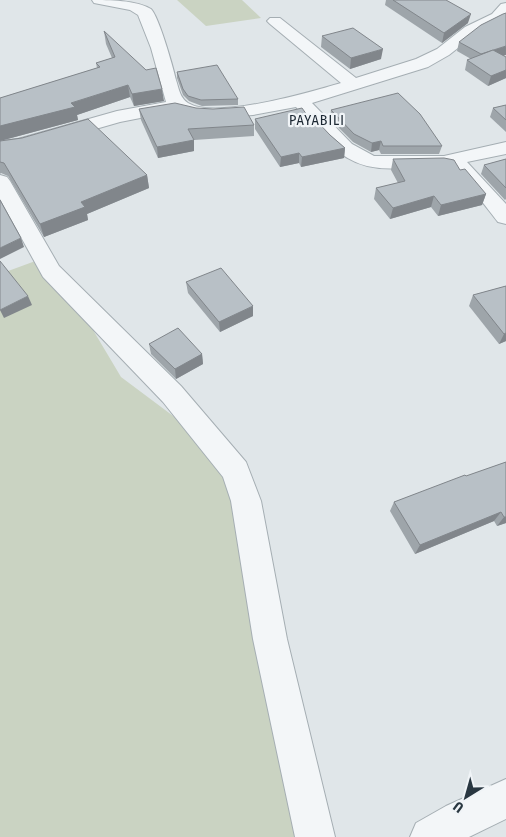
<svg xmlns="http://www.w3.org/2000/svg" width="506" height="837" viewBox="0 0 506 837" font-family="'Fira Sans Condensed',sans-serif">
<rect width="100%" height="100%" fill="#e0e6e9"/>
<g fill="#cad3c2">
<path d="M177 0H242L261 18 206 26Z"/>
<path d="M49 256 121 377 228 457 301 837H0V274Z"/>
</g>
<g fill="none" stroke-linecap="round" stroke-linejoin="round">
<g stroke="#a5aeb3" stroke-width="2">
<g id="street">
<path d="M92 0C109 0 136 0 151 9 159 17 173 67 176 80 179 89 180 98 188 103 216 120 310 92 341 83L270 24 267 21 270 18H280L356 78 416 59 437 49 465 27 492 14 501 4 506 3V17L502 20 477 33 449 55 428 67 312 103 352 144 374 156H444L506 142V154L467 162 506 204V224L498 222C489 211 463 175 453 170 438 163 419 167 403 168 346 173 330 145 296 107L253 115 214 118 197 117 176 111 120 122 26 149 0 153V141L18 139 117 111 166 102 151 48 138 15 130 10 94 3Z"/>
<path d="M0 175 7 177 10 181 59 266 181 386 246 462 261 501 287 639 335 837H295L253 639 231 501 223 477 163 402 43 277 0 199Z"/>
<path d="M506 779V819L469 837H410L416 823 446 806Z"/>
</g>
</g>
<use href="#street" fill="#f3f6f8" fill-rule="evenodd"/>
</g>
<g fill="#9ea5aa">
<path d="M386 0H446L468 23 442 43 385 5Z"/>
<path d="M104 31 164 101 134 106 130 97 77 115 78 120 0 141V98L97 68 96 63 112 58 106 44Z"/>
<path d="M322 36 381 59 350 69 321 47Z"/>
<path d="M459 42 506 57V78L488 86 465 70 467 60 471 59 457 51Z"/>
<path d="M177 72 238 99V105L202 106 189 101 183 95 177 78Z"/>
<path d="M506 105V132L490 117 493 108Z"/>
<path d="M139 109 254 125V136L194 140V151L158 158 141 120Z"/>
<path d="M331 110 442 146 439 154H381L379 150 371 152 353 142 330 119Z"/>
<path d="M255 119 330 135 345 148 344 158 301 167 299 163 280 167 255 129Z"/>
<path d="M0 141 147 175 149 188 87 214 88 220 44 237 8 176 1 173 0 174Z"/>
<path d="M393 159 460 170 486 194 482 205 438 216 431 207 390 219 374 199 376 188 398 183 391 170Z"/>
<path d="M506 159V199L505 200 481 174 484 165Z"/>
<path d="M186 282 253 316 220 332 188 293Z"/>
<path d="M506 286V341L499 344 469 306 473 295Z"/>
<path d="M149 344 202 354 203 364 176 379 151 354Z"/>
<path d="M506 462V523L497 526 494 521 415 554 390 511 394 502Z"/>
</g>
<g fill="#81868b">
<path d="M471 14 468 23 442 43 444 33Z"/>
<path d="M506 46V55L478 63 481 54Z"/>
<path d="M383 49 381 59 350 69 351 58Z"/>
<path d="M506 70V78L488 86 491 76Z"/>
<path d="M128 85 130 97 77 115 78 120 0 141V126Z"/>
<path d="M162 89 164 101 134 106 132 94Z"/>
<path d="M194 140V151L158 158 157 147Z"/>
<path d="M381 141 379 150 371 152 372 143Z"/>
<path d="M345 148 344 158 301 167 302 157Z"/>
<path d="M299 153V163L280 167 281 157Z"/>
<path d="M147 175 149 188 87 214 88 220 44 237 40 224 81 202Z"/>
<path d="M486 194 482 205 438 216 441 205Z"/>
<path d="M434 196 431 207 390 219 393 208Z"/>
<path d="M21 238 24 247 0 259V248Z"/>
<path d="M28 296 32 305 4 318 0 310Z"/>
<path d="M253 306V316L220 332 219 322Z"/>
<path d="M506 333V341L499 344 504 334Z"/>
<path d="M202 354 203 364 176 379 175 369Z"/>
<path d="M501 512 494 521 415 554 420 545Z"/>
<path d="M504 517H506V523L497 526Z"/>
</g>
<g fill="#b8c0c6" stroke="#81868b">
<path d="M393 0H446L471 14 444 33Z"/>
<path d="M506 13V46L481 54 459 42 481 25 503 14Z"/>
<path d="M353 28 383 49 351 58 322 36Z"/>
<path d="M104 31 146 70 156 68 162 89 132 94 128 85 71 103 75 107 0 126V98L100 67 96 63 115 57Z"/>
<path d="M493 50 506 57V70L491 76 467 60Z"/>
<path d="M217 65 238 99 201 100 188 96 183 89 177 72Z"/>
<path d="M398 93 420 114 442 146H383L381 141 372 143 354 134 331 110Z"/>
<path d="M175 103 196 108 213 109 244 107 254 125 188 129 194 140 157 147 139 109Z"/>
<path d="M506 105V120L493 108Z"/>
<path d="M302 108 307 115 310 114 330 135 345 148 302 157 299 153 281 157 255 119Z"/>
<path d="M88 119 147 175 81 202 85 207 40 224 4 163 0 162V141L22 138Z"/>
<path d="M444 158 454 160 460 170 465 169 486 194 441 205 434 196 393 208 376 188 405 181 393 159Z"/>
<path d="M506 159V188L484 165Z"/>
<path d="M0 200 21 238 0 248Z"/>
<path d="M0 261 28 296 0 310Z"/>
<path d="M221 268 253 306 219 322 186 282Z"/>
<path d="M506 286V333L504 334 473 295Z"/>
<path d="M178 328 202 354 175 369 149 344Z"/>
<path d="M506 462V517H504L501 512 420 545 394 502 465 475 466 476Z"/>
</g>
<g text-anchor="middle" stroke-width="4.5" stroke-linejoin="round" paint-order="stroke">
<g font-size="14" letter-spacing="1" fill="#1b2732" stroke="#f0f4f7">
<text x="317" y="125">PAYABILI</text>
</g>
</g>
<g transform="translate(466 797) rotate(217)" stroke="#f0f4f7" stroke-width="4" paint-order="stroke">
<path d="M0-4L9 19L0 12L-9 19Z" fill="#293741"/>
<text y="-8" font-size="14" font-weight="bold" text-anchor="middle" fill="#293741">U</text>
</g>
</svg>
